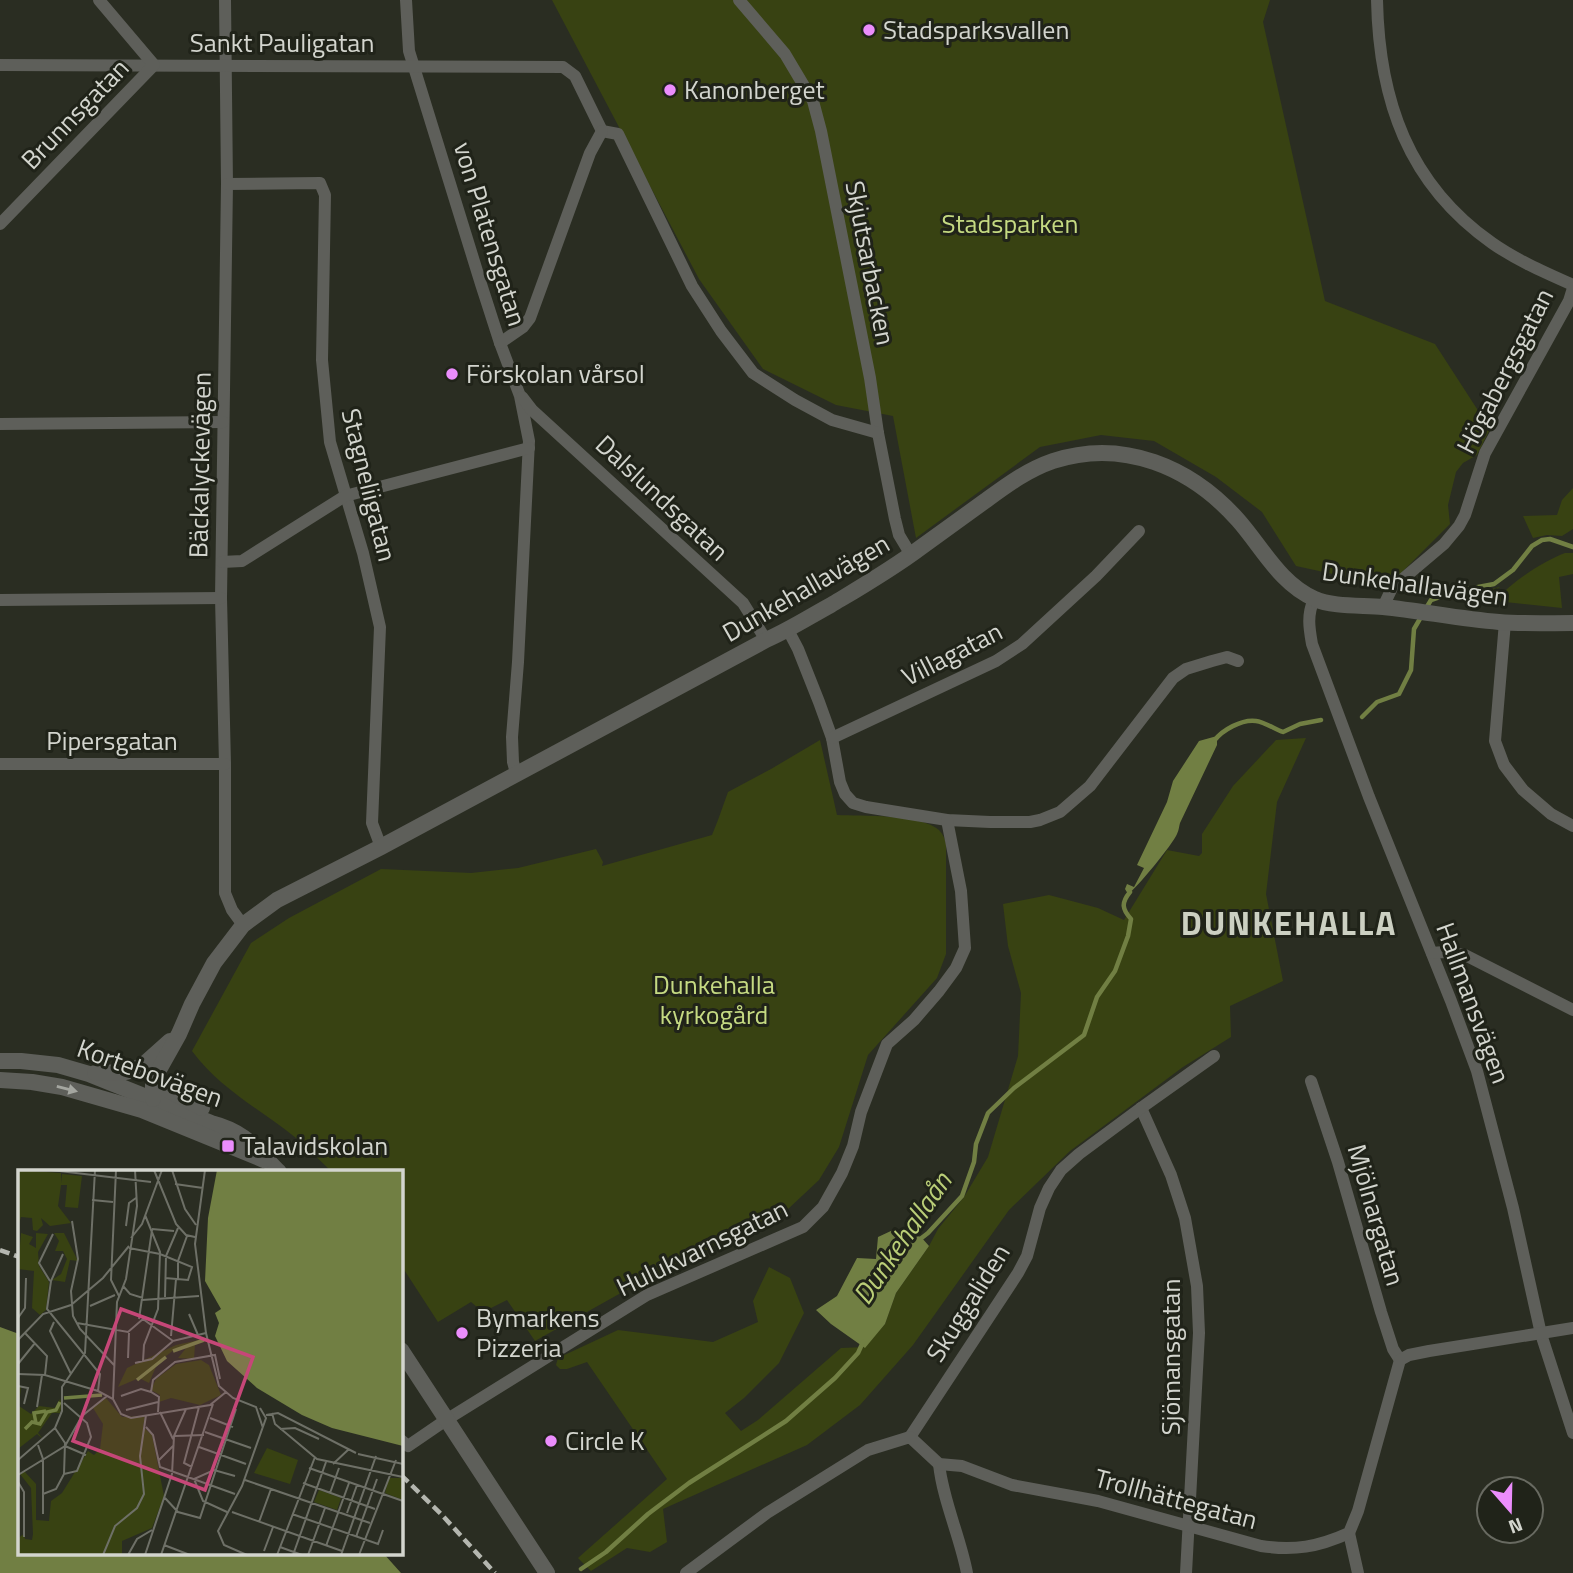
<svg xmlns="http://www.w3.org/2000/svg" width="1573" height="1573" viewBox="0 0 1573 1573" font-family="'Titillium Web',sans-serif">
<rect width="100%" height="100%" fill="#2a2d22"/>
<g fill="#384212">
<path d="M552 0H1270L1263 22 1325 301 1435 344 1490 429 1477 455 1463 463 1456 472 1448 505 1450 524 1388 586 1296 566 1262 512 1216 477 1154 441 1101 435 1040 447 916 538 893 416 836 405 763 369 699 279Z"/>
<path d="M1573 488V529L1562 536 1547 535 1533 538 1523 516 1557 515 1562 500Z"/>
<path d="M1565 553H1573V574L1559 577 1562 608 1496 601C1509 583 1544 561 1565 553Z"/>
<path d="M1500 587C1486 599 1473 603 1456 597Z"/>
<path d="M1306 738 1277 802 1266 894 1283 981 1230 1006 1231 1037 1183 1067 1070 1151 1009 1210 913 1345 860 1405 807 1445 663 1509 667 1542 650 1552 627 1548 591 1571 578 1558 667 1479 587 1362 567 1369H560L556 1365 558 1358 618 1330 713 1342 758 1322 753 1301 769 1267 790 1278 804 1313 779 1363 744 1398 725 1413 741 1431 758 1420 841 1348 865 1347 885 1324 896 1293 929 1246 938 1229 964 1197 988 1157 1018 1056 1021 993 1008 946 1003 904 1049 895 1098 908 1124 920 1167 850 1199 856 1202 853V834L1233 786 1276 740Z"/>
<path d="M820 740 837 815C861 816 921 814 939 830 943 834 945 839 946 844V954L937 978 868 1055 839 1147 819 1180 787 1210 628 1289 535 1341 507 1300 483 1312 471 1302 438 1322 401 1265V1172H332C320 1161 309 1149 296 1138 261 1110 219 1088 192 1051L251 943 289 918 381 869 471 873 518 868 596 849 603 862 602 866 712 835 718 820 728 792 771 769Z"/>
</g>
<g fill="#717f43">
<path d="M1217 736V745L1180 823C1179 826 1179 830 1177 834 1173 844 1136 889 1128 894L1125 889 1127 884 1134 887 1144 868 1137 865 1167 802 1173 781 1199 741Z"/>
<path d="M893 1230 921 1237 929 1246 896 1293 885 1324 865 1348 831 1324 816 1310 837 1296 857 1258 876 1259 878 1237Z"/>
<path d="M0 1327 19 1334V1554H384L401 1573H0Z"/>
</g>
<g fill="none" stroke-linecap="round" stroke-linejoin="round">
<g stroke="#717f43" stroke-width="4.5">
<path d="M1425 610 1431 600 1457 591 1494 584 1513 570 1532 546 1542 540 1550 539 1573 547"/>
<path d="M1362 717 1377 702 1399 694 1411 670 1414 629 1421 617"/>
<path d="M1214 741C1222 730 1242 719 1256 721 1264 722 1275 729 1283 732L1300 724 1321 720"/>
<path d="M919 1240 928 1233 962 1196 974 1162 976 1144 988 1113 1014 1088 1084 1035 1097 997 1115 971 1128 936 1131 919C1122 909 1121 903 1130 892"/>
<path d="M581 1569 606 1552 648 1514 689 1483 786 1421 835 1378 858 1353 863 1342"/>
</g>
<g stroke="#5e5f5a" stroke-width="12">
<path d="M225 0 227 184 221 598 225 764V893L232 910 243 925"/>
<path d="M406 0 409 51 481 284 500 343 520 396 529 441 518 662 512 737 513 762 516 773"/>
<path d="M739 0 785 54 813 101 821 131 870 378 878 433 895 519 899 535 911 555"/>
<path d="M1377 0C1379 100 1408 184 1492 243 1516 260 1546 273 1573 285"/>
<path d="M0 65 563 67 575 76 602 131"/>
<path d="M602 131 618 134 692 286 721 331 753 373 795 400 832 420 878 433"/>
<path d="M227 184 320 183 325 195 322 360 330 442 363 553 380 627 372 823 381 847"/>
<path d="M0 224 154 65 99 0"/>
<path d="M500 343 523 327 530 318 590 153 602 131"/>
<path d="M522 397 532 410 743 603 766 640"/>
<path d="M0 424 223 422"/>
<path d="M222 562 242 561 345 496 529 448"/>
<path d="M1314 599C1307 615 1309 627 1312 644L1369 797 1451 1001 1477 1071 1513 1208 1541 1334 1573 1433"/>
<path d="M0 600 221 598"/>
<path d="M1383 607 1392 588 1444 544 1459 526 1465 515 1485 453 1569 301 1573 288"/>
<path d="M1505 622 1495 741 1504 765 1523 790 1551 814 1573 826"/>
<path d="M788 630 798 649 819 702 832 738 840 782 845 794 853 803 866 807 947 820 990 822H1030L1040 820 1060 812 1090 786 1173 678 1186 669 1212 661 1227 657 1238 661"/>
<path d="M832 738 996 661 1022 644 1096 576 1139 531"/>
<path d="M0 764H225"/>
<path d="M1432 953 1444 952 1465 955 1573 1010"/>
<path d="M1311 1081 1338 1162 1381 1312 1393 1349 1400 1360"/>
<path d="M1141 1108 1171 1175 1185 1218 1197 1286 1199 1333 1186 1573"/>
<path d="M910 1437 1018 1273 1027 1256 1040 1208 1049 1188 1061 1170 1079 1154 1141 1108 1214 1056"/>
<path d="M401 1440 408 1446 446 1420 647 1295 803 1227 823 1207 842 1173 853 1146 861 1112 887 1044 914 1020 939 991 956 968 965 948 961 891 947 820"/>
<path d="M939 1464C943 1501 960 1536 967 1573"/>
<path d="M1349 1533 1358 1573"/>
<path d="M686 1573 767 1513 868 1450 910 1437 939 1464 962 1466 1012 1485 1098 1501 1261 1546C1294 1551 1318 1547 1349 1533L1358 1511 1400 1360 1409 1355 1429 1351 1573 1328"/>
</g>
<g stroke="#5e5f5a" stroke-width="16">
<path d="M0 1061H21L58 1065 89 1074 211 1123C246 1132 255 1148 279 1172"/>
<path d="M95 1073 126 1072 142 1066 170 1041"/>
<path d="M0 1080 32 1082 62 1087 142 1110 264 1160"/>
<path d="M162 1087 202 1108"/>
<path d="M153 1099V1083L156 1075 179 1034 192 1004 214 963 243 925 277 900 381 847 766 640C789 630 809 617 831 605 861 587 892 569 920 548 942 532 963 517 985 501 1007 485 1027 470 1053 461 1123 438 1191 467 1238 520 1262 547 1280 584 1315 599 1332 607 1364 605 1383 607 1422 611 1460 619 1499 622 1523 624 1548 623 1573 623"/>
<path d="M401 1350 547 1573"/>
</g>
<g stroke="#b4b6af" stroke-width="4.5" stroke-dasharray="10 5" stroke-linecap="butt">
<path d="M0 1250 19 1257"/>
<path d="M401 1475 442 1515 495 1573"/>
</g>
</g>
<defs><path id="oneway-solid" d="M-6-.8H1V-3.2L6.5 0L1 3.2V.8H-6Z" transform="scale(1.75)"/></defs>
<use fill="#a4a6a0" href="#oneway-solid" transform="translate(67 1089) rotate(14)"/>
<g fill="#eb8dfc" stroke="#202319" stroke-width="2.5">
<circle cx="869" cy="30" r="7"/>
<circle cx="670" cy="90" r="7"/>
<circle cx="452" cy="374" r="7"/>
<rect x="221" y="1139" width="14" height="14" rx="3.5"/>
<circle cx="462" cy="1333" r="7"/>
<circle cx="551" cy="1441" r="7"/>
</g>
<g text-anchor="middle" stroke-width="6" stroke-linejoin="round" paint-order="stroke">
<g font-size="26" fill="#d3d5ce" stroke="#202319" text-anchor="start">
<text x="883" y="39">Stadsparksvallen</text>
<text x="684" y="99">Kanonberget</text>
<text x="466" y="383">Förskolan vårsol</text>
<text x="242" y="1155">Talavidskolan</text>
<text x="476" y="1327">Bymarkens<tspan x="476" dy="30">Pizzeria</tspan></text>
<text x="565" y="1450">Circle K</text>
</g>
<g font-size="26" fill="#d3d5ce" stroke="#202319">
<text x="282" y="52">Sankt Pauligatan</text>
<text transform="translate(75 114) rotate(-46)" y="9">Brunnsgatan</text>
<text transform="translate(490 234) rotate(73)" y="9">von Platensgatan</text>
<text transform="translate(870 263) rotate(79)" y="9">Skjutsarbacken</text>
<text transform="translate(1505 371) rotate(-63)" y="9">Högabergsgatan</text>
<text transform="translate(200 465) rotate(-89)" y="9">Bäckalyckevägen</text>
<text transform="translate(369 485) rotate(76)" y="9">Stagneliigatan</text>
<text transform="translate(662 498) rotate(43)" y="9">Dalslundsgatan</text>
<text transform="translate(1415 584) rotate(8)" y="9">Dunkehallavägen</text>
<text transform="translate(806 588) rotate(-30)" y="9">Dunkehallavägen</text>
<text transform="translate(952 654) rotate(-27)" y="9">Villagatan</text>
<text x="112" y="750">Pipersgatan</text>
<text transform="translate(1473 1003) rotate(70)" y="9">Hallmansvägen</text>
<text transform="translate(150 1073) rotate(20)" y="9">Kortebovägen</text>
<text transform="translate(1376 1215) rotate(74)" y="9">Mjölnargatan</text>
<text transform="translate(702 1248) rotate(-26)" y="9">Hulukvarnsgatan</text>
<text transform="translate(968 1303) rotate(-58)" y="9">Skuggaliden</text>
<text transform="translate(1171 1357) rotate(-90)" y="9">Sjömansgatan</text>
<text transform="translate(1176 1499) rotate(15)" y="9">Trollhättegatan</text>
</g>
<g font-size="26" fill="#c5da82" stroke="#202319">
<text x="1010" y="233">Stadsparken</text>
<text x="714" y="994">Dunkehalla<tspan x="714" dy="30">kyrkogård</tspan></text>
</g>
<g font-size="28" font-style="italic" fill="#bace77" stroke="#202319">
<text transform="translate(902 1238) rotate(-56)" y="10">Dunkehallaån</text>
</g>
<g font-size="33" font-weight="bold" letter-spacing="2" fill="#ccd0c2" stroke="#202319">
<text x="1289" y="935">DUNKEHALLA</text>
</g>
</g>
<g transform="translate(18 1170)">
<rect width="385" height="385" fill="#2a2d22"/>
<path d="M0 0 43 3V13L44 4 64 6 60 38 47 37 49 15H43L40 36 53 53 32 56 23 48 25 55 19 61 15 60 14 48 3 47 0 56ZM3 63 15 67 11 74 18 78V63L30 64 20 82 21 96 31 112 28 140 22 145 14 138 16 101 0 99ZM36 63H46L60 91 52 90 47 112 34 110 43 104 49 89 45 81H37L41 71ZM186 169 177 175 176 189 160 188 169 177 156 180 140 192 131 213 121 208 100 217 109 198 158 175ZM183 190 191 195 203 225 182 235 153 228 141 232 142 225 133 220 138 209 158 194ZM0 217H3L1 236 13 244 21 236 37 238 42 229 44 233 42 243H34L20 263 25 269 19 264 0 279ZM88 228 104 247 127 246 125 257 134 265 146 326 134 358 104 371V385H0V368L6 364 7 369 14 370 15 364 13 318 2 304 6 301 18 314V350L31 351 33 331 44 323 70 281 76 285 82 279 85 254 75 238ZM249 278 280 290 272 314 236 303ZM371 308H385V330L367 323ZM301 320 323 328 319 340 296 332Z" fill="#384212"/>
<path d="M199 0H385V276L314 258 284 245 239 218 209 191 197 166 201 153 197 143 203 139 187 111 190 48Z" fill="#717f43"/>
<path fill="none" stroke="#717f43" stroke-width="3.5" d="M155 181 186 170M119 210 148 187M46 228 84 225M18 253 16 243 28 241M7 259 14 252 22 254 29 242 38 240 42 232"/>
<path fill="none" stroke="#6e7067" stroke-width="2" d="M33 0 133 12M98 0 93 110 101 126M136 0 158 54 168 65 177 67M154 0 167 39 178 55M187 0 177 74 188 163 201 216 215 228 238 237 245 258M157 14 185 18M74 30 95 32M54 51 60 89 53 121 55 146 62 159 96 195M108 56 111 33 118 28M134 59 156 61M113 68 124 54 144 0M111 78 142 84 174 97 170 110 147 108M45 84 33 111 29 139 82 204 80 221M160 110V91L169 66M32 111 21 93 35 64M105 116 112 124 125 128M147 127 148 86 160 58M124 130 181 126M72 136 97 125M171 144 180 165M0 148 7 138 8 108M121 149 134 60M36 152 32 161 53 204M59 153 110 162 125 149 155 171 188 163M7 163 29 186 27 205M153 166 158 109M0 170 25 144 53 135 85 108 111 76M110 188 111 163M125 191 126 175 140 139 142 82 127 45M117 193 134 189 155 171M0 194 17 173M0 204 27 205 80 221 95 229 103 244 113 248 192 235 208 222M0 216 10 218 6 234M133 222 135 210 157 192 197 185 202 209M103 226 123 219 133 222 141 227 140 242M95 229 99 132 108 109 119 36 117 0M46 233 69 253 73 267 59 301 46 304M19 237 24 205M108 240 140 232M142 242 155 269M254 243 257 254 299 289 385 307M248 245 260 243 338 283M192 248 215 257M128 257 135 265 142 297 217 324M262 259 277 258 301 269M187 262 233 278M157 266 186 265M20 275 25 289V344M47 276 68 285M181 277 228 294M340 284 385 294M0 290 37 258 44 241V217L67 183 77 0M141 290 156 275M315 294 331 279M174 297 166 293 181 237M291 298 385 331M0 305 47 276 64 246 89 226M227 310 352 353M0 312 6 322V367M285 313 357 339M312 323 321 298M25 324 38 319 46 304 47 273 37 258M147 328 160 342 182 348 218 239M209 342 185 331 176 309 196 300 217 306M214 342 324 381M329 343 339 315M274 344 360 374 365 360M241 352 253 319M338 367 359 309M146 375 172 385M308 376 331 313M262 377 284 385M246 381 255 357M85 385 97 356 119 338 126 324 122 286 128 245M110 385 119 369 134 360M127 385 154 304 156 266 168 239M143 385 195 234M229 385 206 375 200 361 224 316 248 248 242 238M259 385 297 287M275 385 308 292M290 385 307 338M323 385 358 286M341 385 378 290"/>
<path fill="#c64778" fill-opacity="0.15" stroke="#c64778" stroke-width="3.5" d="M103 139 235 187 187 320 55 271Z"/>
<rect width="385" height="385" fill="none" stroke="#d3d5ce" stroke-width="3.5"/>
</g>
<g transform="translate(1510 1510) rotate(160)"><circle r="33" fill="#202319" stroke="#686a61" stroke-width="2"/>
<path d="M0-5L12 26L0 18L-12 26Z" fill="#eb8dfc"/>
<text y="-10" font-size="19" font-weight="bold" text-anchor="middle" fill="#d3d5ce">N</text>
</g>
</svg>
